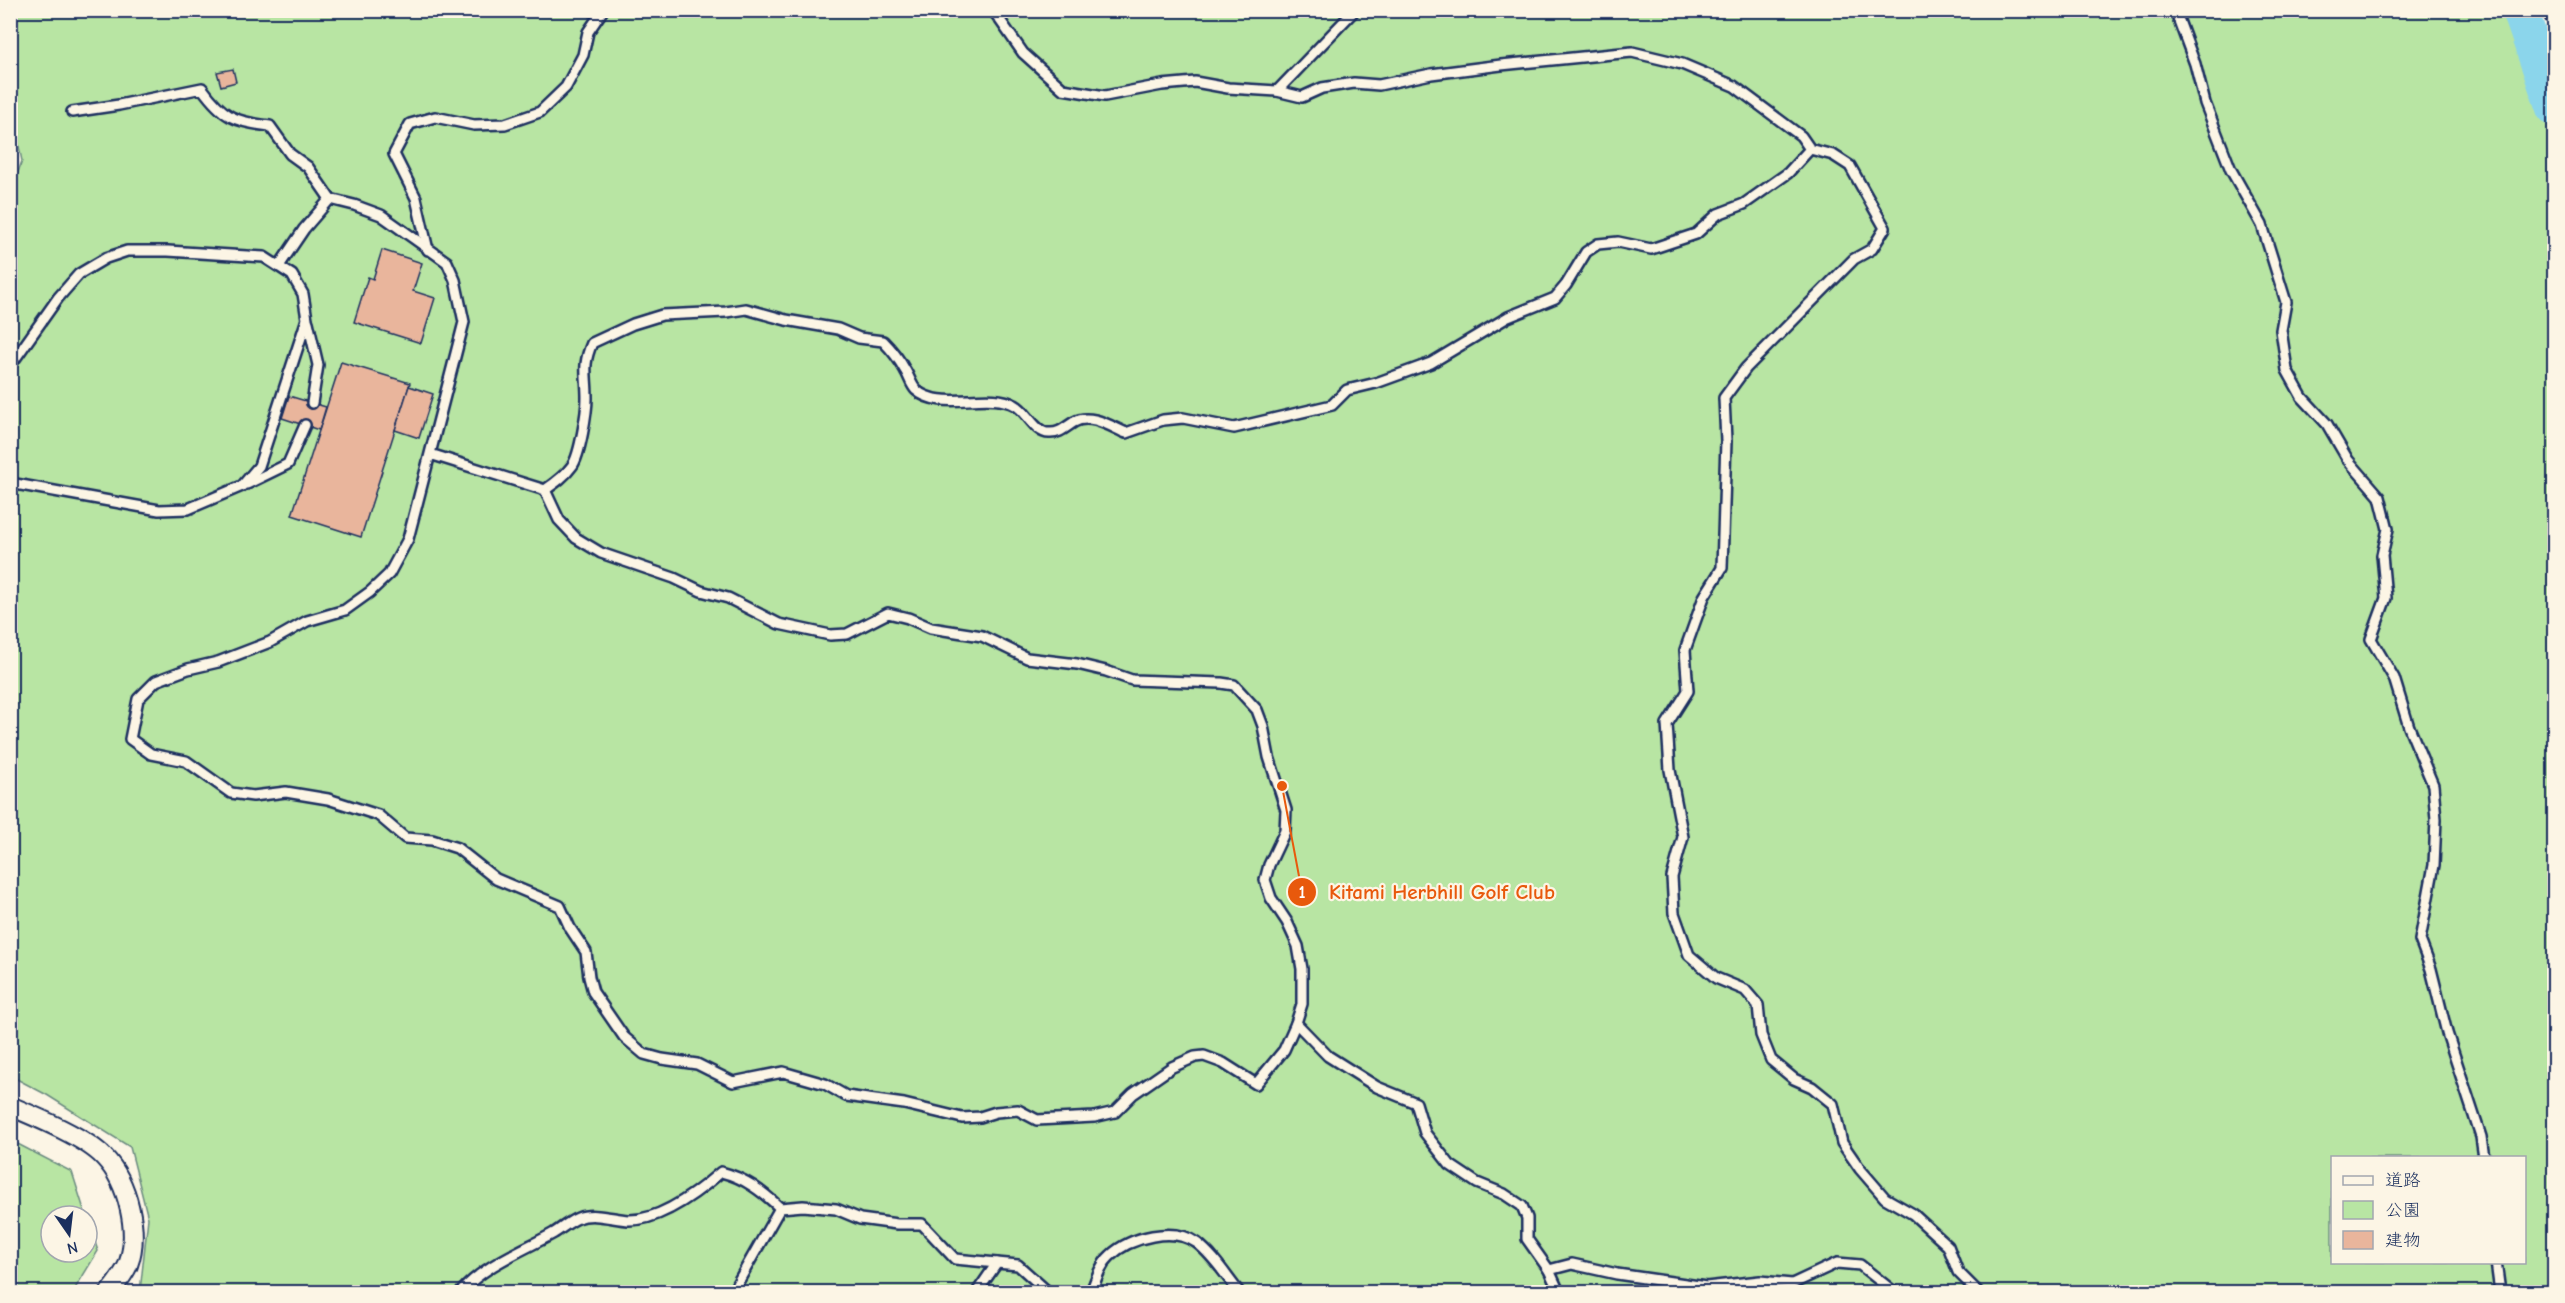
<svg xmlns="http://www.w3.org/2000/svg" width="2565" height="1303" viewBox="0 0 2565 1303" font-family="'Comic Neue','Klee One',sans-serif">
<rect width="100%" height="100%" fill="#fcf5e5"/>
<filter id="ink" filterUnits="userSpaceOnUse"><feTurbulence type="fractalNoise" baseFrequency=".0167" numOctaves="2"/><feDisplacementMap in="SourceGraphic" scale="12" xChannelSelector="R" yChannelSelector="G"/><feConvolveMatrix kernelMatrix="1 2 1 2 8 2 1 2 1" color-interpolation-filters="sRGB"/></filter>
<g filter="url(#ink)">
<g fill="#b8e5a3" stroke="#6a8a80" stroke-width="1.5" fill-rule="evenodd">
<path d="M11 11H2532L2554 74V1292H140L148 1218 130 1147 47 1095 11 1076 10 195 22 161 11 108ZM2332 1158H2524V1262H2332Z"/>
<path d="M10 1140 72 1172 86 1216H51V1252H87V1219L98 1251 73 1292H11Z"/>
</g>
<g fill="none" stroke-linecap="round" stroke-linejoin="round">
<path stroke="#8bd5eb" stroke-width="36" d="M2520 10 2554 108"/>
</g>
<g fill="#e9b59c" stroke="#1b2f5e" stroke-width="1.5">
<path d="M233 69 236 82 221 86 217 72Z"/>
<path d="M382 250 422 263 413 291 435 298 421 343 354 322 368 277 373 279Z"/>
<path d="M341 362 410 383 361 537 292 515Z"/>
<path d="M409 386 433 394 419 438 395 430Z"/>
<path d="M289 396 326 407 319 430 282 418Z"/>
</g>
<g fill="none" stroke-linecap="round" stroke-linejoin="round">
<g stroke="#1b2f5e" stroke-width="14">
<g id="service">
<path d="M993 10 1023 53 1063 89 1105 96 1162 85 1195 82 1228 88 1277 91 1302 97 1322 88 1354 83 1379 85 1431 74 1501 65 1632 52 1682 64 1734 86 1801 136 1810 149 1833 155 1850 166 1885 228 1872 249 1854 259 1746 368 1724 398 1726 441 1722 568 1704 597 1685 650 1688 691 1667 724 1670 770 1683 837 1672 877 1674 913 1689 955 1716 978 1745 990 1758 1005 1761 1035 1771 1060 1794 1079 1812 1087 1833 1104 1842 1143 1860 1169 1885 1198 1913 1214 1948 1246 1958 1272 1978 1292"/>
<path d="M2175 10 2195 64 2205 103 2231 170 2262 225 2286 302 2281 330 2287 370 2302 397 2327 424 2348 460 2380 497 2388 529 2382 555 2386 598 2371 639 2394 678 2409 727 2433 785 2436 819 2434 865 2420 940 2431 969 2447 1033 2481 1137 2484 1158"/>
<path d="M1277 91 1355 10"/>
<path d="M72 112 119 105 202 88C223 117 234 122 270 126L290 154 308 167 330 199 354 205 381 215 447 262 455 280 464 322 408 539 389 574 370 592 345 610 307 621 270 642 218 662 188 669 156 681 138 699 130 739 151 754 186 761 231 793 253 796 286 792 328 799 378 815 405 838 432 840 457 848 496 879 560 906 570 928 586 952 589 977 593 992 624 1037 644 1054 662 1059 697 1064 733 1082 783 1072 825 1084 846 1096 904 1104 962 1118 980 1117 996 1112 1018 1110 1037 1120 1094 1117 1115 1112 1133 1094 1172 1067 1195 1057 1204 1056 1223 1063 1256 1084 1284 1050 1296 1023 1302 1004V969L1298 946 1287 922 1271 898 1265 880 1269 865 1285 831 1286 810 1269 757 1263 726 1257 710 1234 685 1221 683 1132 680 1106 671 1077 664 1027 658 982 636 931 628 908 618 888 613 847 634 830 635 779 624 728 598 701 591 674 578 601 553 576 538 559 520 545 490 430 454"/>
<path d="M428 250 416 198 394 154 410 124 435 117 474 125 505 124 540 112 566 87 583 55 588 32 603 10"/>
<path d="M279 266 304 229 330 199"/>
<path d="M308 322 318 365 312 403"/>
<path d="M10 366 58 298 79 274 106 258 127 251H168L264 257 292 275 303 294 307 319 259 466 242 486 188 509 159 510 10 483"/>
<path d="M247 484 288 464 305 425"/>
<path d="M545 490C555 483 565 476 572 466 580 456 587 411 587 398 587 374 582 366 592 343L633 324 662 315 726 312 746 309 786 320 838 329 859 338 883 341C892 350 899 359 905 370 909 376 911 385 916 390 940 412 988 390 1015 405 1027 411 1035 433 1049 433 1059 434 1066 427 1074 422 1090 413 1110 426 1126 433L1163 420 1183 418 1234 428 1332 405 1347 390 1376 383 1431 363 1508 317 1555 298 1566 285 1586 252 1598 244 1618 242 1651 249 1696 234 1718 214 1744 204 1788 173 1810 149"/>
<path d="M1296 1023 1328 1056 1377 1087 1416 1103 1425 1133 1450 1165 1477 1183 1504 1194 1522 1206 1527 1218V1239L1549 1270 1559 1292"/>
<path d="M2496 1262 2500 1292"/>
<path d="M1549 1270 1572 1264 1617 1274 1706 1287 1760 1281 1792 1284 1837 1263 1860 1265 1894 1292"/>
<path d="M461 1292C484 1265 524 1250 554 1233 562 1228 570 1221 578 1218 593 1212 613 1219 628 1220 661 1221 698 1192 721 1172 745 1178 762 1191 780 1208L803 1206 836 1209 860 1219 897 1224H922L955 1259 1018 1265 1048 1292"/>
<path d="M736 1292 737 1284 780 1208"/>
<path d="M977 1292 997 1263"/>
<path d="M1091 1292C1096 1280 1100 1265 1110 1256 1130 1237 1174 1226 1197 1243 1214 1256 1226 1276 1239 1292"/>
</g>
</g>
<g stroke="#1b2f5e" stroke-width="22">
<g id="minor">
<path d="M2553 10 2554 15"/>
<path d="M10 1106C36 1117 85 1137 104 1157 128 1182 140 1232 128 1265 124 1274 116 1284 110 1292"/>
</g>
</g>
<use href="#service" stroke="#fcf5e5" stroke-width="9"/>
<use href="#minor" stroke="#fcf5e5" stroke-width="18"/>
</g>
</g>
<path fill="none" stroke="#e8590c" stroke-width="2" d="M1282 786L1302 892"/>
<g fill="#e8590c" stroke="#fcf5e5" stroke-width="2">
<circle cx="1282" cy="786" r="6"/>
<circle cx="1302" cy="892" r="15"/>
</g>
<g font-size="18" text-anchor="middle" font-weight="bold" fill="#fff">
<text x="1302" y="898">1</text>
</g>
<g font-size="21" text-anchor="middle" font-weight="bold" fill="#e8590c" stroke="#fcf5e5" stroke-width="4.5" stroke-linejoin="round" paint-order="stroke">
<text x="1442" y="899">Kitami Herbhill Golf Club</text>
</g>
<rect width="2565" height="1303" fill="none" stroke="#fcf5e5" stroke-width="36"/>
<rect x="18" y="18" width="2529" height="1267" fill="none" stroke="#1b2f5e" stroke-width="2" filter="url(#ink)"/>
<rect x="2331" y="1156" width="195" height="108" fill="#fcf5e5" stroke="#a2a6af" stroke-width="1.5"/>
<rect x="2343" y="1176" width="30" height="9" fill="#fcf5e5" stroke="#a2a6af" stroke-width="1.5"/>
<text x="2385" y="1186" font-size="18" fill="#1b2f5e">道路</text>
<rect x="2343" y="1201" width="30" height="18" fill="#b8e5a3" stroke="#a2a6af" stroke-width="1.5"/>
<text x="2385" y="1216" font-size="18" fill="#1b2f5e">公園</text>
<rect x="2343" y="1231" width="30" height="18" fill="#e9b59c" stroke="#a2a6af" stroke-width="1.5"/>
<text x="2385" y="1246" font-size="18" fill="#1b2f5e">建物</text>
<g transform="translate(69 1234) rotate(166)"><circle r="28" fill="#fcf5e5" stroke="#a2a6af" stroke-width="1.5"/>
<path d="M0-4.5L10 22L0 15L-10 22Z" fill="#1b2f5e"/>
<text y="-9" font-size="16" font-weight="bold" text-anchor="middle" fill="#1b2f5e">N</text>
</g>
</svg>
